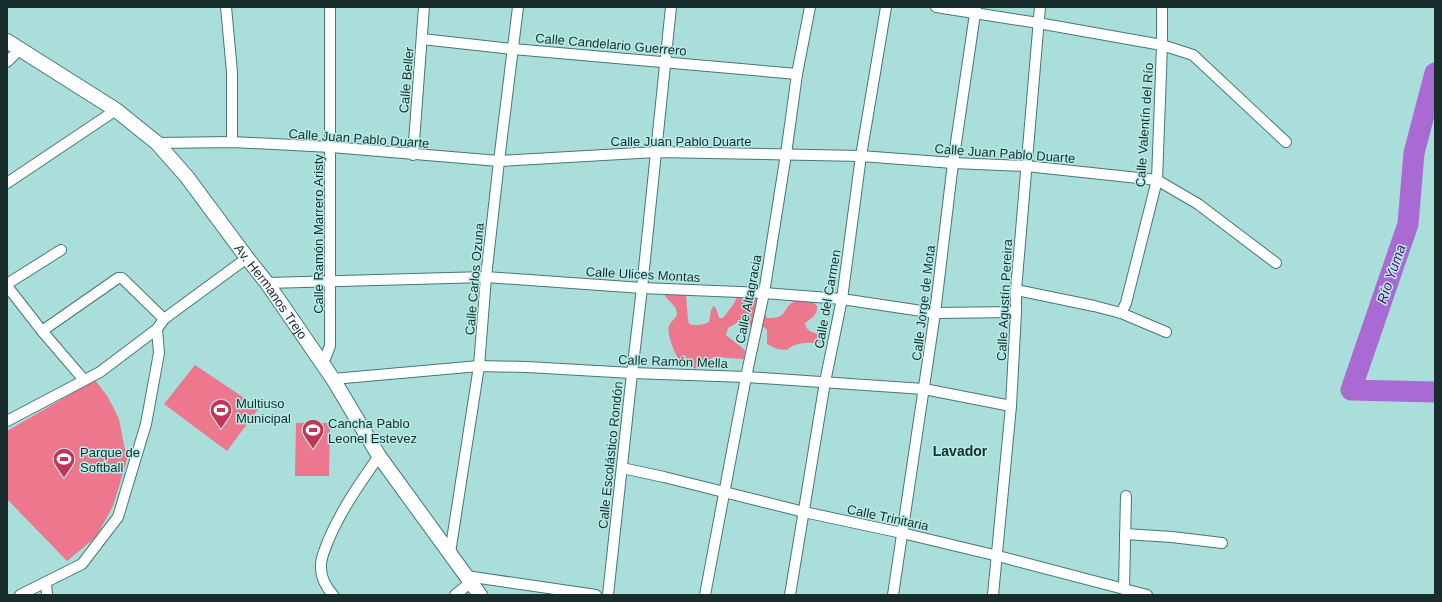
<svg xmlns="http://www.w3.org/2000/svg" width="1442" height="602" viewBox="0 0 1442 602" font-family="Arial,sans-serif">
<rect width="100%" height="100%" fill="#aadeda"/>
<g fill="#ed778c">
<path d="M671 292 686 294 688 320 689 324C695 326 704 325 709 322L711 311 713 306 716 308 719 318H723L733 305 738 295 757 297 767 318C789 319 782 307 795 301 800 299 807 300 811 300L817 306C818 315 811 318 805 323 806 333 816 333 825 336L826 340 823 343C810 343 797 341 787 350L777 349 767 344V330L764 327H754L744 323H737L728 328 726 335C732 341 740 344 745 351L744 359 714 357C706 360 703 370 693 368 691 368 684 365 682 363 676 358 666 333 669 326 671 320 677 319 677 313 676 304 668 302 665 295Z"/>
<path d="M195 365 259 408 227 451 164 404Z"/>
<path d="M95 380 108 397 119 419 127 460 113 506 96 537 67 561 7 499V431Z"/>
<path d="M296 423H330L329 476H295Z"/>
</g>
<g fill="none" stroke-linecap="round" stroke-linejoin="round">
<path stroke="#aa6ad4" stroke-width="21" d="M1435 73 1414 153 1408 224 1351 390 1435 392"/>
<g stroke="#467875" stroke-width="12">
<g id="minor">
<path d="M226 7 232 72V142"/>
<path d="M936 7 1038 23 1162 45 1193 55 1286 142"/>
<path d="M422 39 513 49 797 74"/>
<path d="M7 62 20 49"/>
<path d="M157 143 232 142 331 147 499 161 656 152 861 156 953 163 1026 166 1157 180 1198 204 1276 263"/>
<path d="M413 155 424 7"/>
<path d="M7 183 116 110"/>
<path d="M267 283 486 277 642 288 764 293 842 299 935 313 1016 312"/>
<path d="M7 284 61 250"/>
<path d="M7 286 42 331 84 380"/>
<path d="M1016 290 1094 306 1121 313 1166 332"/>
<path d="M1121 313 1126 303 1157 180 1162 45V7"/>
<path d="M42 331 118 278H122L164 319"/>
<path d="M323 364 330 346V7"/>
<path d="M333 379 479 366 527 367 632 373 746 377 924 389 1011 406"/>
<path d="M7 421 100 372 157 329 164 319 247 258"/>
<path d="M622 468 664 477 804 512 902 533 998 556 1147 595"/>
<path d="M1125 534 1172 537 1222 543"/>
<path d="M450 553 479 366 486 277 499 161 518 7"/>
<path d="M466 576 596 595"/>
<path d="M46 583 47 595"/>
<path d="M1124 589 1126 496"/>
<path d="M20 595 82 564 118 517 146 424 159 353 157 329"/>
<path d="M333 595C326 587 321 579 321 568 320 558 325 550 328 541 341 510 360 483 379 456"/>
<path d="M455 595 471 582"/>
<path d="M608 595 632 373 642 288 671 7"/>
<path d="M705 595 746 377 764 293 786 154 797 74 810 7"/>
<path d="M790 595 825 382 842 299 861 156 886 7"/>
<path d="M893 595 935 313 953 163 976 7"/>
<path d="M993 595 1011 406 1016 312V290L1040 7"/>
</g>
</g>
<g stroke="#467875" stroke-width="16">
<g id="secondary">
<path id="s1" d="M7 41 116 110 157 143 187 177 247 258 267 283 333 379 379 456 480 595"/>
</g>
</g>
<use href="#minor" stroke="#fff" stroke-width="10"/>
<use href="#secondary" stroke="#fff" stroke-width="14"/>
</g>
<defs>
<g id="stadium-pin" transform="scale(1.15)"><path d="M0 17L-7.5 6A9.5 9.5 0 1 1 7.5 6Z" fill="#c33459" stroke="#b7ebe7"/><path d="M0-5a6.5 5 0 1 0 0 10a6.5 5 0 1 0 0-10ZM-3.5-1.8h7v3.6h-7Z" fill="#fff"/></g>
</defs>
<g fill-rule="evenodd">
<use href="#stadium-pin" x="221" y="410"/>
<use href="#stadium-pin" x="313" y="430"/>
<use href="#stadium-pin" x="64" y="459"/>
</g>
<g text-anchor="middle" stroke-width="3" stroke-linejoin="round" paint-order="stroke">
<g font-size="13" fill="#182d2c" stroke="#b7ebe7">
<text transform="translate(611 44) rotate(5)" y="5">Calle Candelario Guerrero</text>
<text transform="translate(406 80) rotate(-85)" y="5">Calle Beller</text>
<text transform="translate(1144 125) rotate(-86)" y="5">Calle Valentín del Río</text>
<text transform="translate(359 138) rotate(4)" y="5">Calle Juan Pablo Duarte</text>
<text x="681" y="146">Calle Juan Pablo Duarte</text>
<text transform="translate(1005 153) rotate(4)" y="5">Calle Juan Pablo Duarte</text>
<text transform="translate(318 234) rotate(-90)" y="5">Calle Ramón Marrero Aristy</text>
<text transform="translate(643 274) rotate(3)" y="5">Calle Ulices Montas</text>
<text transform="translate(474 279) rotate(-85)" y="5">Calle Carlos Ozuna</text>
<text dy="5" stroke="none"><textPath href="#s1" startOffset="369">Av. Hermanos Trejo</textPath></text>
<text transform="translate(748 299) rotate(-79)" y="5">Calle Altagracia</text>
<text transform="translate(827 299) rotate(-80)" y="5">Calle del Carmen</text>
<text transform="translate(1004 300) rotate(-87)" y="5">Calle Agustín Pereira</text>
<text transform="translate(923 303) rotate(-83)" y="5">Calle Jorge de Mota</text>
<text transform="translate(673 361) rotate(2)" y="5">Calle Ramón Mella</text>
<text transform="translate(610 455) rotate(-84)" y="5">Calle Escolástico Rondón</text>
<text transform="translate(888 517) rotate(12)" y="5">Calle Trinitaria</text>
</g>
<g font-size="13" fill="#182d2c" stroke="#b7ebe7" text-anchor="start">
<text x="236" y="408">Multiuso<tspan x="236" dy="15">Municipal</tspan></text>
<text x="328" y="428">Cancha Pablo<tspan x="328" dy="15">Leonel Estevez</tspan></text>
<text x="80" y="457">Parque de<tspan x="80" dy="15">Softball</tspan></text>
</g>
<g font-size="14" font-style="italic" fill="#510f72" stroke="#b7ebe7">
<text transform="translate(1391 274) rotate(-71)" y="5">Río Yuma</text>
</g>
<g font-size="14" font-weight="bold" fill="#182d2c" stroke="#b7ebe7">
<text x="960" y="456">Lavador</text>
</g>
</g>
<rect width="1442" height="602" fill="none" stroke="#182d2c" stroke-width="16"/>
</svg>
